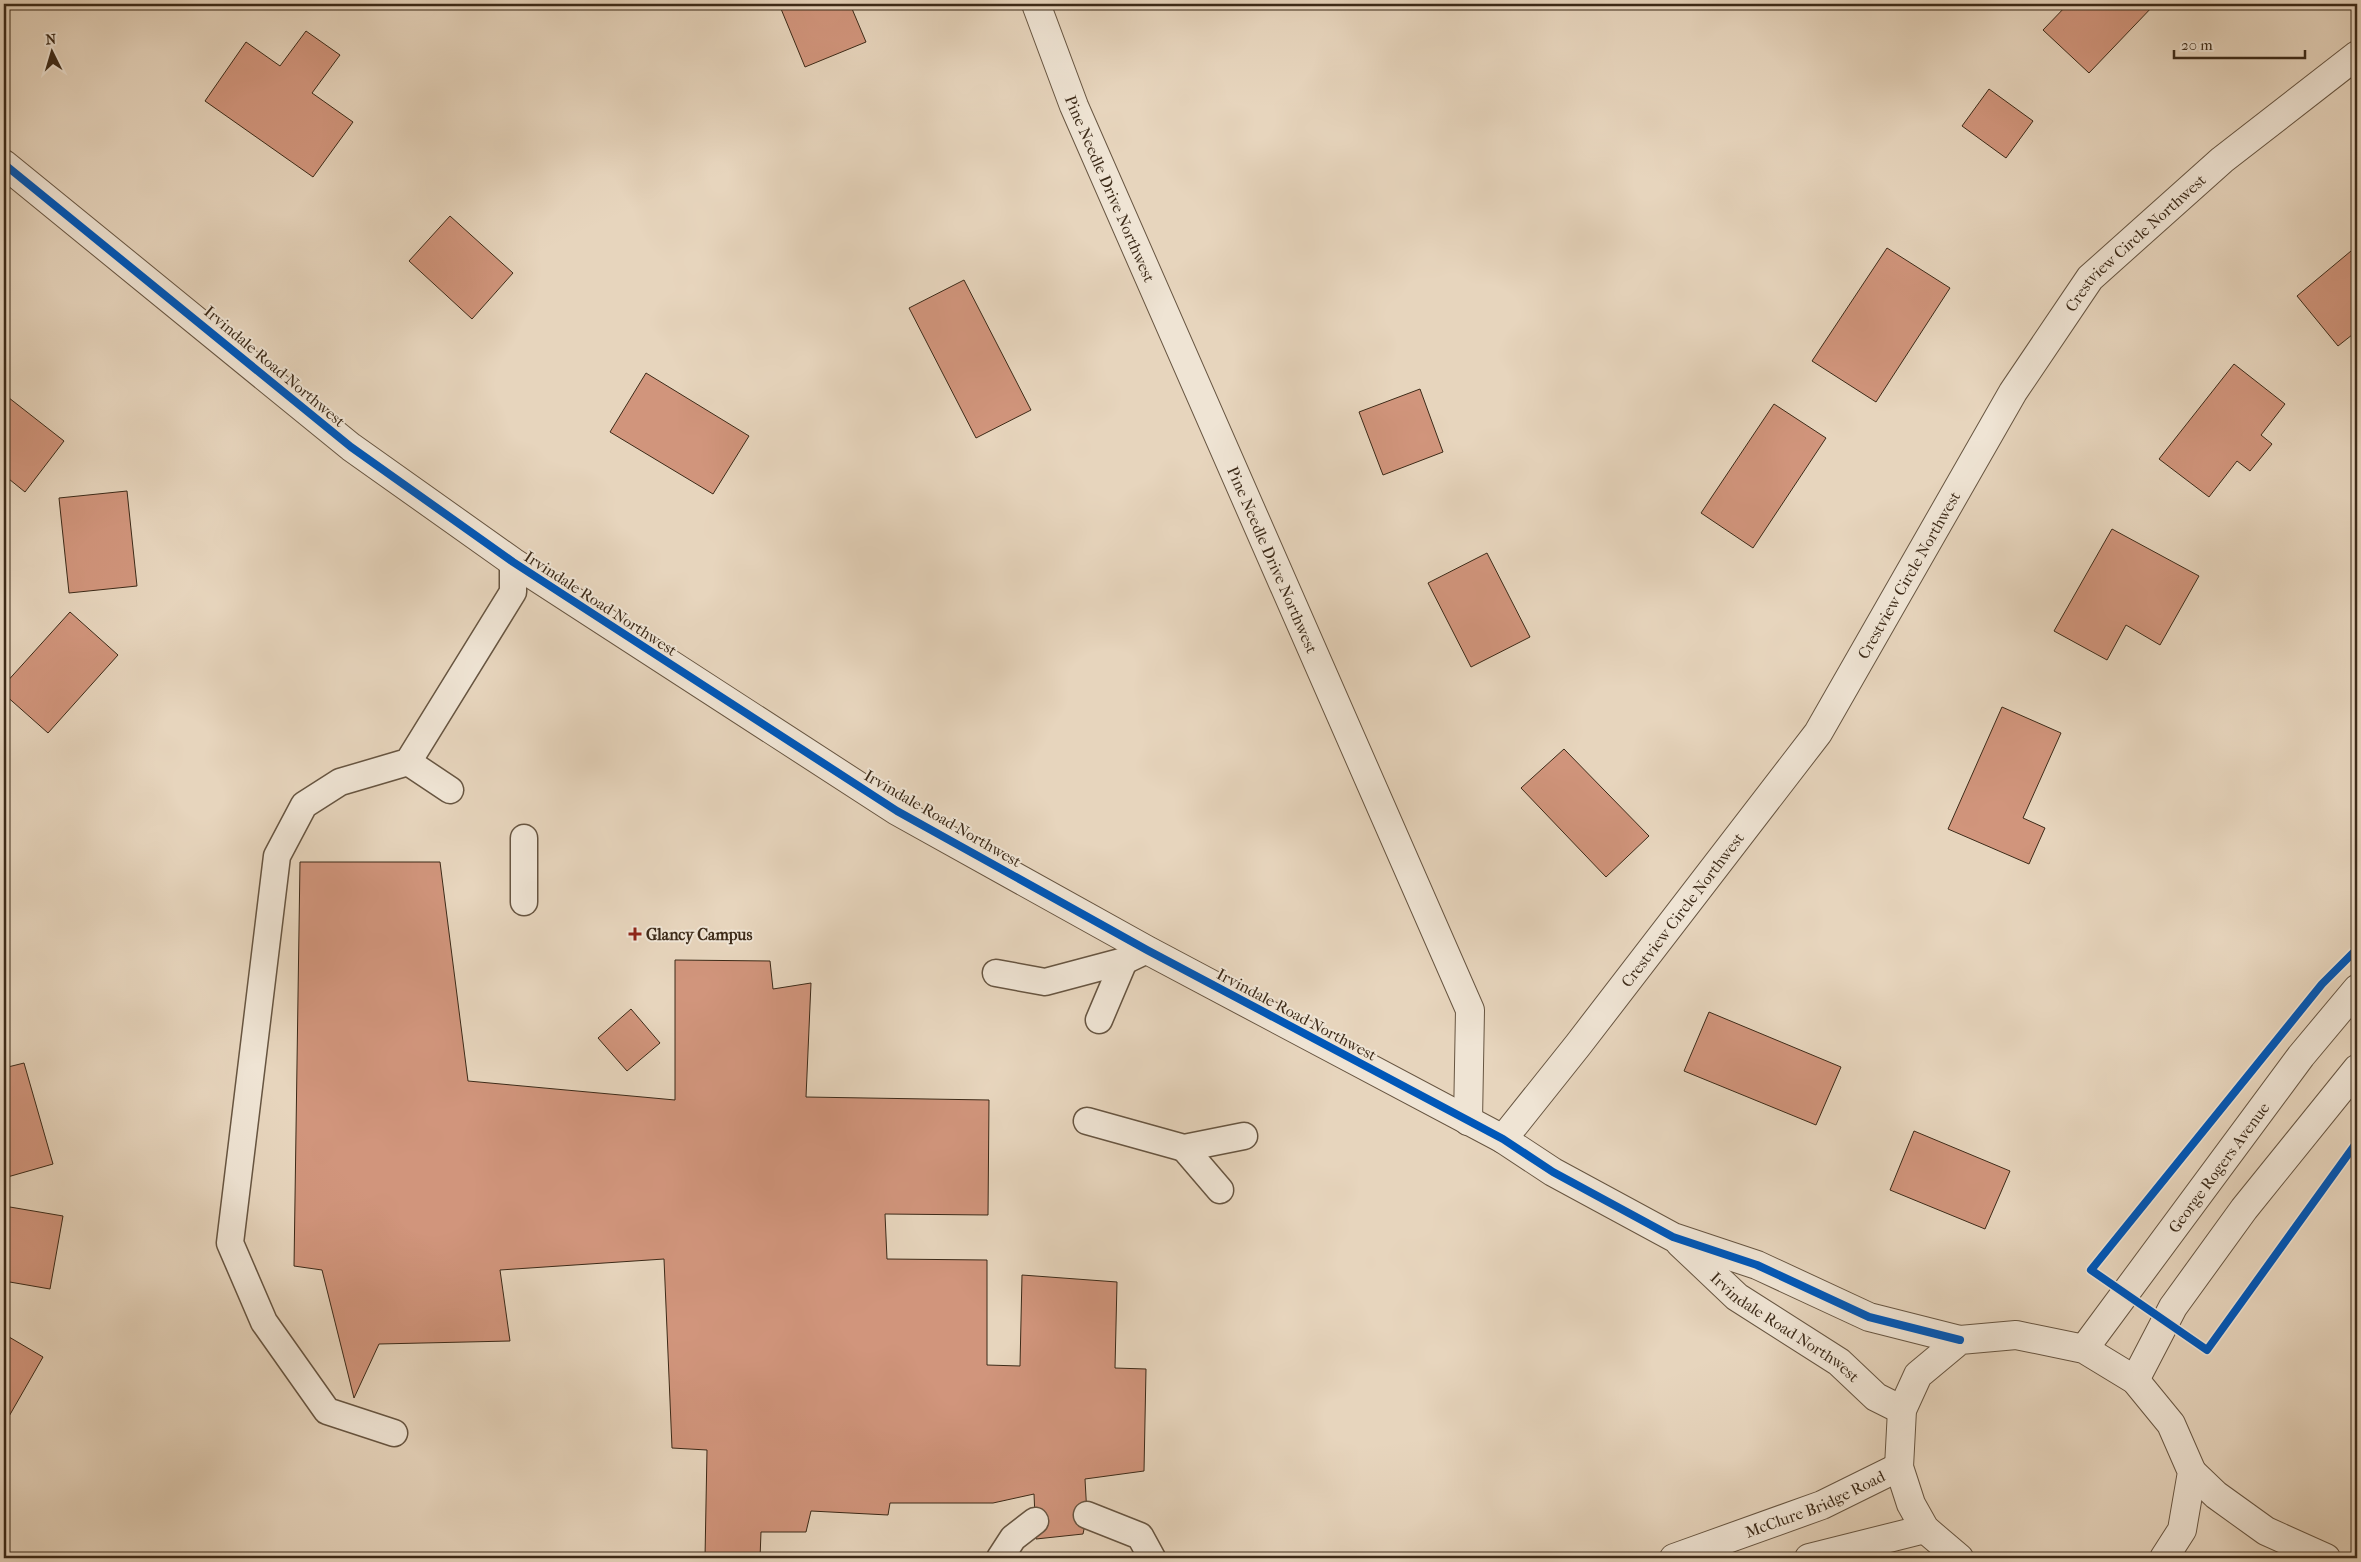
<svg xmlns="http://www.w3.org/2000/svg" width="2361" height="1562" viewBox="0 0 2361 1562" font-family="'IM FELL French Canon',serif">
<rect width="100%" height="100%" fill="#e7d5bd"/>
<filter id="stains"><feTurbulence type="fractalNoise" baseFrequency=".004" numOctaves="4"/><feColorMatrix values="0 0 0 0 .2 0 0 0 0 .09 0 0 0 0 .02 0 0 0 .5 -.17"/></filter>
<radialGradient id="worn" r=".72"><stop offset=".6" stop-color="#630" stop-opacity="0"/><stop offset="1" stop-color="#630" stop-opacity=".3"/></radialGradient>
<g fill="#d1957c" stroke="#3c2a18">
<path d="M779 4H850L866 42 805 67Z"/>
<path d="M2068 4H2155L2089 73 2043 30Z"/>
<path d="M306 31 340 55 312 93 353 122 313 177 205 101 246 42 280 66Z"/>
<path d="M1989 89 2033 121 2006 158 1962 126Z"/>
<path d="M450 216 513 273 472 319 409 261Z"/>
<path d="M2357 246V331L2338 346 2297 296Z"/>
<path d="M1887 248 1950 288 1876 402 1812 361Z"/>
<path d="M964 280 1031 410 976 438 909 308Z"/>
<path d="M2234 364 2285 404 2261 435 2272 444 2250 471 2237 461 2209 497 2159 459Z"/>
<path d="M646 373 749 436 713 494 610 432Z"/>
<path d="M1420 389 1443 452 1383 475 1359 412Z"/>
<path d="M4 394 64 441 25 492 4 475Z"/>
<path d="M1774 404 1826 438 1753 548 1701 513Z"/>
<path d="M127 491 137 586 69 593 59 498Z"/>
<path d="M2112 529 2199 576 2160 645 2126 625 2107 660 2054 631Z"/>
<path d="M1487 553 1530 637 1471 667 1428 583Z"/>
<path d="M70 612 118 655 48 733 4 694V685Z"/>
<path d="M2002 707 2061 733 2023 818 2045 828 2029 864 1948 829Z"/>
<path d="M1564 749 1649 836 1606 877 1521 788Z"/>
<path d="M300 862H440L468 1081 675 1100V960L770 961 773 989 811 983 806 1097 989 1100 988 1215 885 1214 887 1259 987 1260V1365L1020 1366 1022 1275 1117 1282 1115 1368 1146 1369 1144 1471 1085 1479 1087 1515 1083 1534 1036 1539 1034 1494 993 1503H890L888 1515 811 1511 806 1532H761L760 1558H705L707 1450 672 1448 664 1259 500 1270 510 1341 379 1344 354 1398 322 1270 294 1266Z"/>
<path d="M631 1009 660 1043 627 1071 598 1038Z"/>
<path d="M1709 1012 1841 1067 1816 1125 1684 1071Z"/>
<path d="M24 1063 53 1164 4 1178V1068Z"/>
<path d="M1914 1131 2010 1171 1985 1229 1890 1190Z"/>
<path d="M4 1206 63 1216 50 1289 4 1281Z"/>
<path d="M4 1334 43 1357 4 1425Z"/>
</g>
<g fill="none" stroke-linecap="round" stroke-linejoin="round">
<g stroke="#675541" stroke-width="29">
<g id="service">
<path d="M408 762 450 790"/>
<path d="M524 902V838"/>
<path d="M996 973 1045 982 1124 961 1147 950"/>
<path d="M1099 1020 1124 961"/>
<path d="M1087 1121 1184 1148 1244 1136"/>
<path d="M1184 1148 1220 1190"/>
<path d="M394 1433 327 1411 264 1322 230 1243 277 856 304 805 340 782 408 762 513 592V562"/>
<path d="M1087 1515 1140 1536 1152 1558"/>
<path d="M1000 1558 1013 1538 1035 1521"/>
</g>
</g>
<g stroke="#675541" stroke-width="30">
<g id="minor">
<path id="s1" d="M1036 4 1074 106 1470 1010 1468 1121"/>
<path id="s2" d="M1503 1139 1578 1045 1818 733 2013 392 2090 278 2222 160 2357 55"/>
</g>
</g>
<g stroke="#675541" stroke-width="30">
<g id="tertiary">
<path d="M4 164 351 447 513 562 897 811 1147 950 1503 1139 1553 1172 1673 1237 1757 1265 1869 1317 1960 1340"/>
<path id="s3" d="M1680 1243 1737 1297 1839 1362 1876 1397 1902 1410"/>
<path id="s4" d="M2084 1349 2301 1056 2357 989"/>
<path d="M2135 1380 2173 1307 2244 1209 2357 1069"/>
<path d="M2192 1472 2216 1495 2266 1531 2326 1558"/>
<path id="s5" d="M1674 1558 1822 1505 1899 1467"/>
<path d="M1809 1558 1925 1529"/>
<path d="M1959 1558 1925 1529 1911 1504 1899 1467 1902 1410 1918 1375 1960 1340 2016 1335 2084 1349 2135 1380 2171 1424 2192 1472 2182 1530 2164 1558"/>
</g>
</g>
<use href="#service" stroke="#efe4d4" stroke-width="26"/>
<use href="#minor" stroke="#efe4d4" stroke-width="28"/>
<use href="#tertiary" stroke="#efe4d4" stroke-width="28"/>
<g stroke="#efe4d4" stroke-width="11">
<g id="cycleway">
<path d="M4 164 351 447 513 562 897 811 1147 950 1503 1139 1553 1172 1673 1237 1757 1265 1869 1317 1960 1340"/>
<path d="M2357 949 2322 984 2091 1270 2207 1350 2357 1142"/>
</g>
</g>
<use href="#cycleway" stroke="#0057b8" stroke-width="8"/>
</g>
<path fill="#8f2418" stroke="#efe4d4" stroke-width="2" d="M632.5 926.5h5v5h5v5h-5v5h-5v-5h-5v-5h5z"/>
<g text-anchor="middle" stroke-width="4" stroke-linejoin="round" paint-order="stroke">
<g font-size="16" fill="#3c2a18" stroke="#efe4d4">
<text dy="6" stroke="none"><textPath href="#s1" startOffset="199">Pine Needle Drive Northwest</textPath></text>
<text dy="6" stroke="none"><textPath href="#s2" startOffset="1101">Crestview Circle Northwest</textPath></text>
<text transform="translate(275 366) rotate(40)" y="6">Irvindale Road Northwest</text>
<text dy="6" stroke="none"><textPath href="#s1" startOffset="604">Pine Needle Drive Northwest</textPath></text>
<text dy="6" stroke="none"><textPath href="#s2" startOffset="696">Crestview Circle Northwest</textPath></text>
<text transform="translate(601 603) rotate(33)" y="6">Irvindale Road Northwest</text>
<text transform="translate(943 818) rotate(30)" y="6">Irvindale Road Northwest</text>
<text dy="6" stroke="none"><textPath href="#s2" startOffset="291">Crestview Circle Northwest</textPath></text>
<text transform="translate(1297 1014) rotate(28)" y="6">Irvindale Road Northwest</text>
<text dy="6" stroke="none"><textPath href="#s4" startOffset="226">George Rogers Avenue</textPath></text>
<text dy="6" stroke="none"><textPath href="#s3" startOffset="135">Irvindale Road Northwest</textPath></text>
<text dy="6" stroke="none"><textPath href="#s5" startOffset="151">McClure Bridge Road</textPath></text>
</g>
<g font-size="16" font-weight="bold" fill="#3c2a18" stroke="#efe4d4" text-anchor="start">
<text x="646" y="940">Glancy Campus</text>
</g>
</g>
<rect width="2361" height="1562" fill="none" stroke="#e7d5bd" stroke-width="20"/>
<rect x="5" y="5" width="2351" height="1552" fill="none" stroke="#3c2a18" stroke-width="2.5"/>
<rect x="10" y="10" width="2341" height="1542" fill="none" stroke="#3c2a18"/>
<g transform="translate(52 52) rotate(355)" stroke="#efe4d4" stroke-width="4" paint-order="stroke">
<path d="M0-4L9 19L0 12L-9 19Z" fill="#3c2a18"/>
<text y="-8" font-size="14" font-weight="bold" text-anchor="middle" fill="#3c2a18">N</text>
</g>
<path d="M2174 50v8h131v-8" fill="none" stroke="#3c2a18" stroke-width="2.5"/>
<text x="2181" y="50" font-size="15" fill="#3c2a18" stroke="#efe4d4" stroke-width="4" paint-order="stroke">20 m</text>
<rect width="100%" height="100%" filter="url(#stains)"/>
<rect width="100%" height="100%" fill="url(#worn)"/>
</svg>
